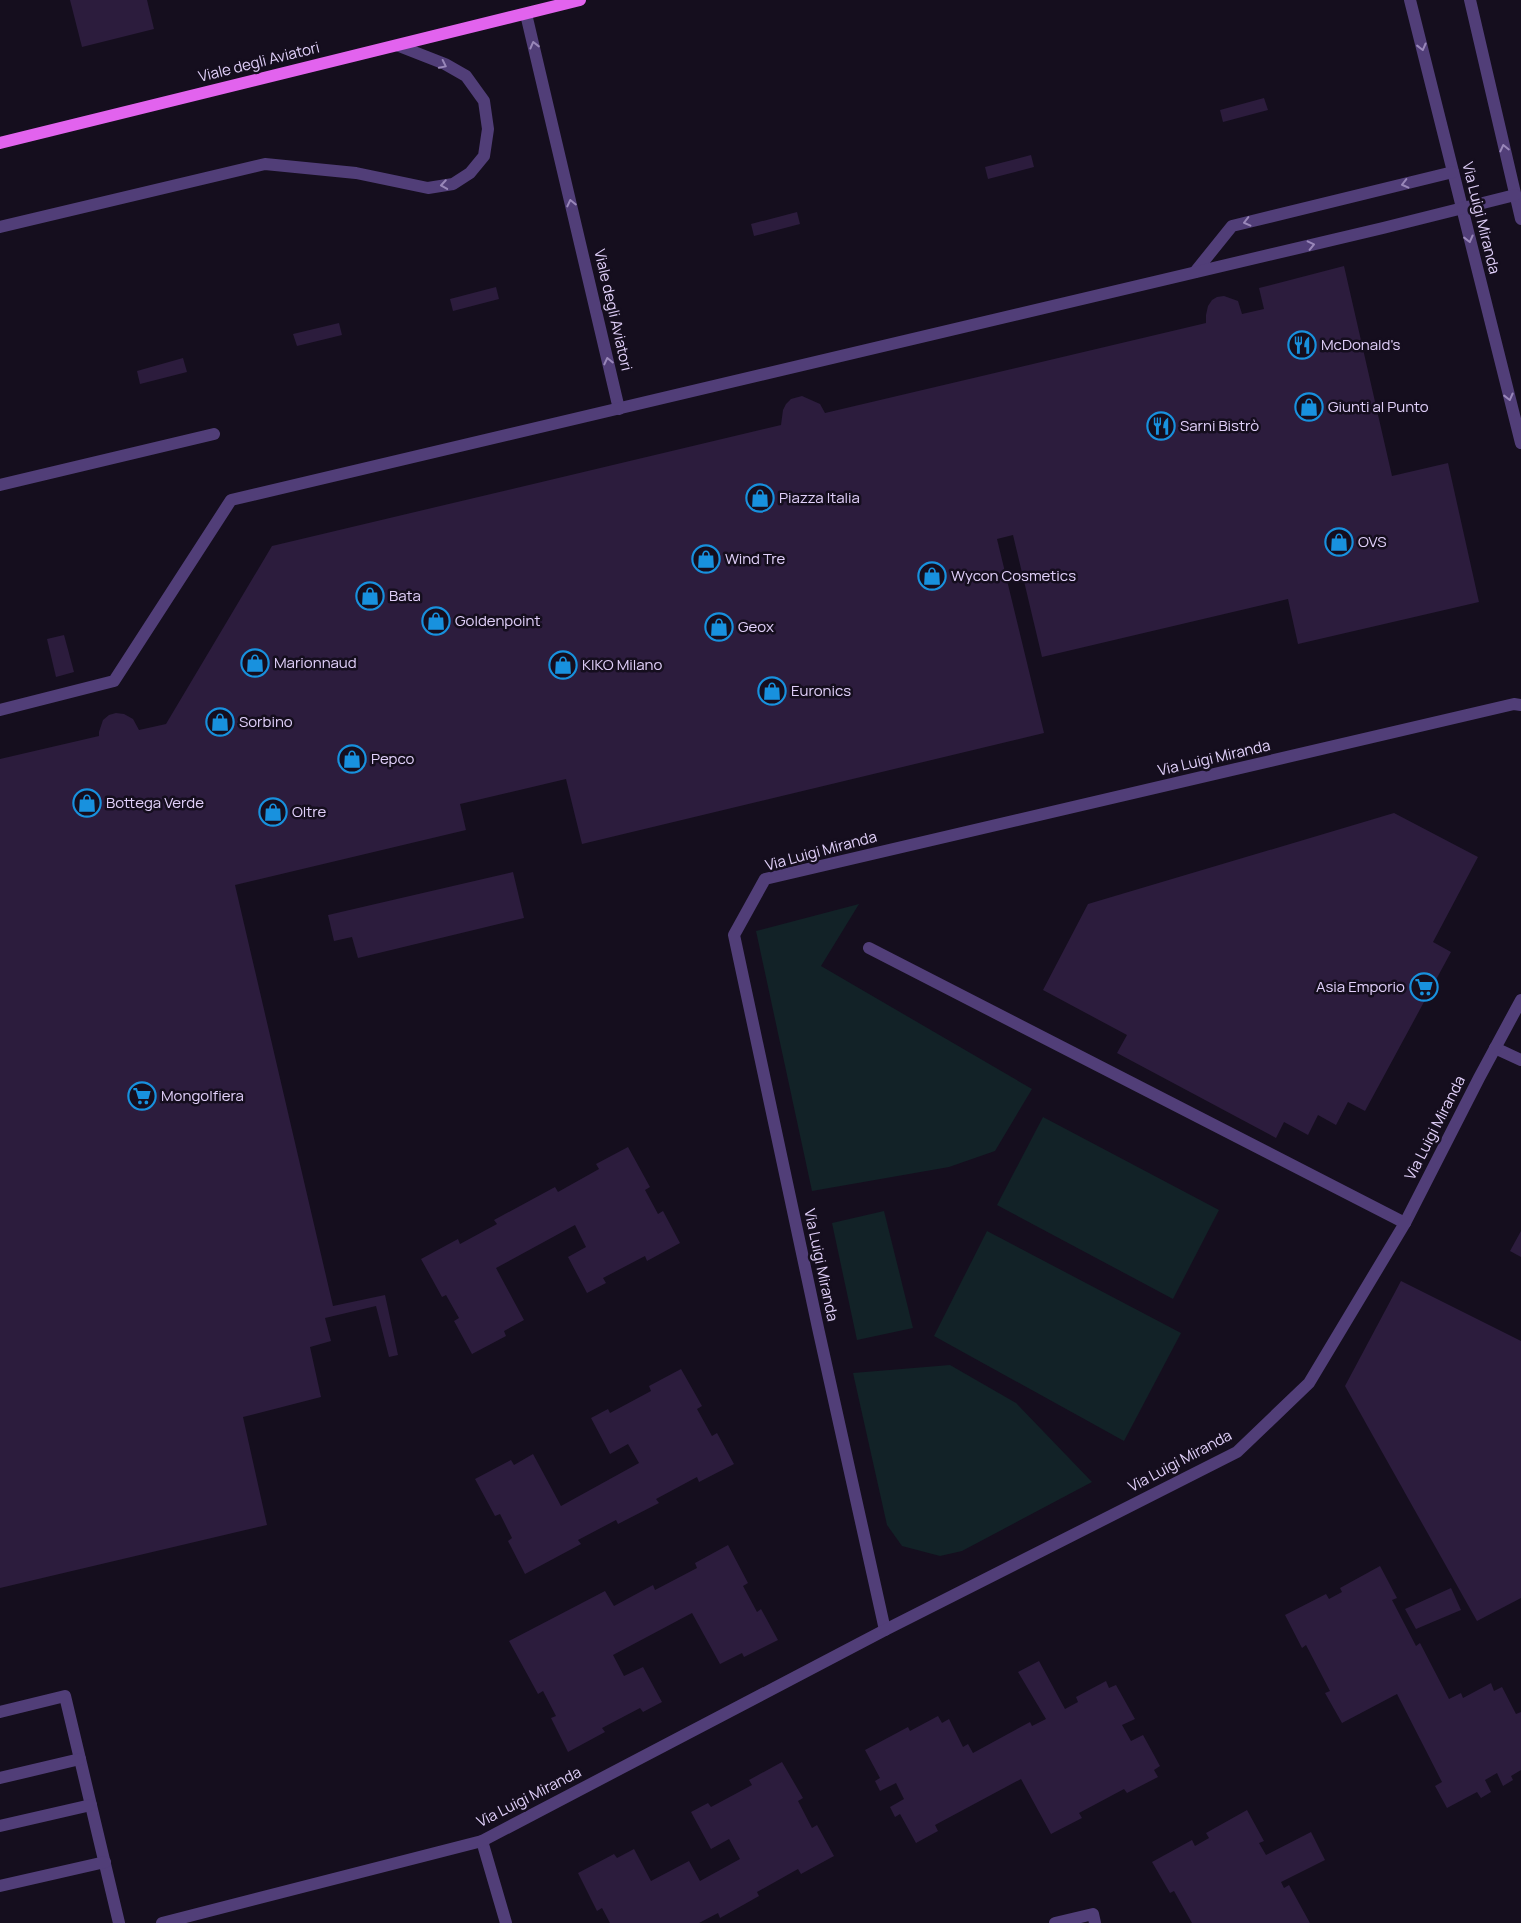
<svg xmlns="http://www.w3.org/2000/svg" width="1521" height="1923" viewBox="0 0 1521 1923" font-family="Manrope,sans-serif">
<rect width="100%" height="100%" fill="#150e1e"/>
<g fill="#122227">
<path d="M859 904 821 966 1032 1089 995 1151 949 1167 812 1191 756 931Z"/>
<path d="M1043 1117 1219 1210 1173 1299 997 1205Z"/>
<path d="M884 1211 913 1328 857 1340 832 1223Z"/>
<path d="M987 1231 1181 1333 1124 1441 934 1336Z"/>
<path d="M950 1365 1016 1403 1092 1482 962 1551 940 1556 902 1546 887 1525 853 1373Z"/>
</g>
<g fill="#2c1c3d">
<path d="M70 0H147L154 29 82 47Z"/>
<path d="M1264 98 1268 110 1223 122 1220 110Z"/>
<path d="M1031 155 1034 167 988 179 985 167Z"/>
<path d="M797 212 800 224 754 236 751 224Z"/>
<path d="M1344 266 1392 476 1448 463 1479 602 1298 644 1288 599 1042 657 1013 535 997 539 1044 733 582 844 566 779 460 804 466 830 235 885 333 1306 385 1295 398 1355 389 1357 376 1306 325 1318 331 1341 310 1347 321 1397 243 1417 267 1525 0 1588V759L99 736V732L103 720 109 715 116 713 124 714 133 719 139 730 166 724 272 546 781 425 783 410 786 404 791 399 802 396 820 404 825 413 1206 323V315L1208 306 1212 300 1217 297 1224 296 1238 301 1242 314 1264 309 1259 288Z"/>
<path d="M496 287 499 299 453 311 450 299Z"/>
<path d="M339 323 342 335 297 346 293 334Z"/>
<path d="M183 358 187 372 140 384 137 371Z"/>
<path d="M64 635 74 672 56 677 47 639Z"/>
<path d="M1394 813 1478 857 1433 942 1451 952 1365 1111 1348 1102 1336 1125 1318 1115 1308 1135 1284 1122 1276 1138 1117 1053 1127 1035 1043 990 1088 904Z"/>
<path d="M513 872 524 918 358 958 352 937 334 941 328 915Z"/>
<path d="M628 1147 650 1187 645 1190 658 1214 663 1211 680 1243 647 1261 645 1256 603 1278 606 1283 587 1293 568 1257 586 1247 575 1225 496 1268 524 1320 504 1331 506 1336 472 1354 454 1321 459 1318 446 1295 442 1297 421 1259 458 1239 460 1244 497 1224 494 1220 555 1187 558 1192 599 1169 596 1164Z"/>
<path d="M1521 1231V1257L1510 1251Z"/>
<path d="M1401 1281 1521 1341V1598L1477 1621 1345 1386Z"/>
<path d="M681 1369 702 1406 697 1409 712 1436 717 1433 734 1464 699 1482 697 1477 656 1499 659 1503 618 1524 616 1520 578 1540 581 1544 525 1574 508 1541 512 1538 500 1514 495 1516 475 1479 511 1460 514 1465 533 1454 561 1506 639 1463 628 1444 610 1454 591 1418 608 1409 610 1413 651 1391 649 1386Z"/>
<path d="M728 1545 748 1583 743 1586 757 1612 761 1609 778 1640 744 1657 742 1653 720 1664 692 1613 613 1655 624 1676 643 1667 662 1702 643 1712 640 1708 602 1728 605 1732 568 1752 551 1718 556 1716 543 1691 538 1694 509 1641 605 1591 614 1606 653 1585 655 1590 697 1568 695 1563Z"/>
<path d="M1380 1566 1397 1598 1392 1600 1416 1646 1420 1643 1449 1699 1461 1693 1463 1698 1491 1683 1494 1691 1502 1687 1516 1714 1521 1712V1770L1511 1776 1513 1780 1503 1786 1497 1773 1485 1780 1491 1792 1481 1798 1477 1792 1447 1808 1435 1786 1442 1782 1397 1694 1342 1723 1325 1693 1330 1691 1306 1645 1302 1648 1285 1615 1326 1594 1329 1599 1342 1592 1340 1588Z"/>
<path d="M1451 1588 1461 1610 1416 1629 1405 1609Z"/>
<path d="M1039 1661 1065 1709 1078 1702 1076 1697 1106 1681 1109 1688 1116 1685 1135 1719 1122 1725 1131 1741 1143 1735 1160 1766 1154 1770 1158 1777 1127 1793 1124 1789 1079 1813 1082 1818 1051 1834 1021 1779 935 1825 938 1831 916 1843 900 1814 895 1817 890 1807 904 1799 896 1783 880 1791 875 1781 880 1778 865 1750 908 1727 910 1731 938 1716 942 1723 949 1719 963 1747 968 1744 973 1753 1030 1722 1032 1726 1046 1719 1018 1672Z"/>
<path d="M782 1762 803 1798 798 1801 812 1828 817 1825 834 1856 801 1874 798 1869 757 1892 759 1896 720 1918 718 1913 699 1923H610L602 1908 597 1911 578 1873 614 1854 617 1858 634 1849 651 1881 689 1861 700 1881 740 1859 729 1839 711 1849 691 1812 708 1803 711 1807 752 1785 749 1780Z"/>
<path d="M1247 1810 1264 1841 1259 1843 1266 1855 1311 1832 1325 1860 1281 1882 1284 1888 1289 1885 1310 1923H1192L1174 1891 1170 1893 1152 1862 1192 1840 1195 1846 1209 1838 1206 1833Z"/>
</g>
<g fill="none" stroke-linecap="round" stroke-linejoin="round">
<g stroke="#513e78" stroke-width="12">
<path d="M1410 0 1521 443"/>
<path d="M1470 0 1521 219"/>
<path d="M526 14 619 409"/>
<path d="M0 227 265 164 356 173 428 188 453 184 470 173 484 156 488 129 484 101 466 76 445 64 399 46"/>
<path d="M1195 272 1232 226 1453 172"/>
<path d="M0 485 214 434"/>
<path d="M0 710 114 681 231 500 1383 228 1515 195"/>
<path d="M869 948 1405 1223"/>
<path d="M1495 1048 1521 1060"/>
<path d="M885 1630 818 1328 734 935 765 879 1514 704 1521 705"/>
<path d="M0 1712 65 1696 119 1923"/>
<path d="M0 1778 80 1759"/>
<path d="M0 1826 91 1805"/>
<path d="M482 1841 506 1923"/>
<path d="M0 1886 105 1862"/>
<path d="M162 1923 482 1841 885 1630 1237 1452 1309 1383 1405 1223 1479 1078 1521 1000"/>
<path d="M1055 1923 1093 1914 1095 1923"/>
</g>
<path stroke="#e263ee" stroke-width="12" d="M0 143 580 0"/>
</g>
<defs><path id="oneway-chevron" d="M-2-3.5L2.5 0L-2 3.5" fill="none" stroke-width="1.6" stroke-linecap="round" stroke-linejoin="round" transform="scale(1.25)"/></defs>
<g stroke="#9987b9">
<use href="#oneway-chevron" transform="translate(534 45) rotate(-104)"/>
<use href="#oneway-chevron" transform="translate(1422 47) rotate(76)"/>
<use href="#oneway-chevron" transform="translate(443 65) rotate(26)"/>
<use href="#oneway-chevron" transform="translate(1504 148) rotate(-103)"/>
<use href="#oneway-chevron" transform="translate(1405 184) rotate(166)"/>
<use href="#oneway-chevron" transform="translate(444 185) rotate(171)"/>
<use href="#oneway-chevron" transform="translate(571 203) rotate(-103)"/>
<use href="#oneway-chevron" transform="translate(1247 222) rotate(166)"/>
<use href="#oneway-chevron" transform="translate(1469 239) rotate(76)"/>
<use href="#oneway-chevron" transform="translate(1311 245) rotate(-13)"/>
<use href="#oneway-chevron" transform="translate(608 361) rotate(-103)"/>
<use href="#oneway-chevron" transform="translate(1509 397) rotate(76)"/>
</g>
<defs>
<g id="restaurant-ring" transform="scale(1.4375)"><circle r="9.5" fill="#150e1e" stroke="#1891de" stroke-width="1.5"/><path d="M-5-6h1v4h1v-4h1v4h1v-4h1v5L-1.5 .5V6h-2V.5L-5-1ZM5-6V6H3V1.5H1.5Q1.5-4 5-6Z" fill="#1891de"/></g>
<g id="shop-ring" transform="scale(1.4375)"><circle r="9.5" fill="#150e1e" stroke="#1891de" stroke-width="1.5"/><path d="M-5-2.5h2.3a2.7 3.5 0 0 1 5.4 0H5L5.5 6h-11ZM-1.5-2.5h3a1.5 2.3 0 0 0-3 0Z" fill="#1891de"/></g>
<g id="supermarket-ring" transform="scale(1.4375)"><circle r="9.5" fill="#150e1e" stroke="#1891de" stroke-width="1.5"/><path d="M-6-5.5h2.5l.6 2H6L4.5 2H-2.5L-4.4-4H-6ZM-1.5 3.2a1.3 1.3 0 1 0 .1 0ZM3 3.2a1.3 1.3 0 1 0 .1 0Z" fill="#1891de"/></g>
</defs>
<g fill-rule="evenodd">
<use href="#restaurant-ring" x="1302" y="345"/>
<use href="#shop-ring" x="1309" y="407"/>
<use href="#restaurant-ring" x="1161" y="426"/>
<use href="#shop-ring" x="760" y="498"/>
<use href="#shop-ring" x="1339" y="542"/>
<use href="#shop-ring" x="706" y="559"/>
<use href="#shop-ring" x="932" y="576"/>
<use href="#shop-ring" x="370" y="596"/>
<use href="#shop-ring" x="436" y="621"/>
<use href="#shop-ring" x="719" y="627"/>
<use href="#shop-ring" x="255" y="663"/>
<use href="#shop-ring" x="563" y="665"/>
<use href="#shop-ring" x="772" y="691"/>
<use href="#shop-ring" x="220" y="722"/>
<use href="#shop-ring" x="352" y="759"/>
<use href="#shop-ring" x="87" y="803"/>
<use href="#shop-ring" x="273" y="812"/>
<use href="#supermarket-ring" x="1424" y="987"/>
<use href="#supermarket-ring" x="142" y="1096"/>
</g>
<g text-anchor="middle" stroke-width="5" stroke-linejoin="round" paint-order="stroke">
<g font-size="15" fill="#e1d0fa" stroke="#150e1e">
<text transform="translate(259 62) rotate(-14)" y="5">Viale degli Aviatori</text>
<text transform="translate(1481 218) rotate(76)" y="5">Via Luigi Miranda</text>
<text transform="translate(613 310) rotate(77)" y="5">Viale degli Aviatori</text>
<text transform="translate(1214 758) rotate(-13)" y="5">Via Luigi Miranda</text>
<text transform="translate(821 851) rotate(-15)" y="5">Via Luigi Miranda</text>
<text transform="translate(1435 1128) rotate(-63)" y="5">Via Luigi Miranda</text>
<text transform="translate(821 1265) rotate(78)" y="5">Via Luigi Miranda</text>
<text transform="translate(1180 1461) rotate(-28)" y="5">Via Luigi Miranda</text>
<text transform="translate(529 1797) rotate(-27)" y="5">Via Luigi Miranda</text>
</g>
<g font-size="15" fill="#e1d0fa" stroke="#150e1e" text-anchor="start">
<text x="1321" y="350">McDonald's</text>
<text x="1328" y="412">Giunti al Punto</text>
<text x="1180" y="431">Sarni Bistrò</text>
<text x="779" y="503">Piazza Italia</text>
<text x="1358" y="547">OVS</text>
<text x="725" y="564">Wind Tre</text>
<text x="951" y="581">Wycon Cosmetics</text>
<text x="389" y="601">Bata</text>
<text x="455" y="626">Goldenpoint</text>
<text x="738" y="632">Geox</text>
<text x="274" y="668">Marionnaud</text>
<text x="582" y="670">KIKO Milano</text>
<text x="791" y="696">Euronics</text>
<text x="239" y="727">Sorbino</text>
<text x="371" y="764">Pepco</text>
<text x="106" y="808">Bottega Verde</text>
<text x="292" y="817">Oltre</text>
<text x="1405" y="992" text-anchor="end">Asia Emporio</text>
<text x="161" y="1101">Mongolfiera</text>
</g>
</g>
</svg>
